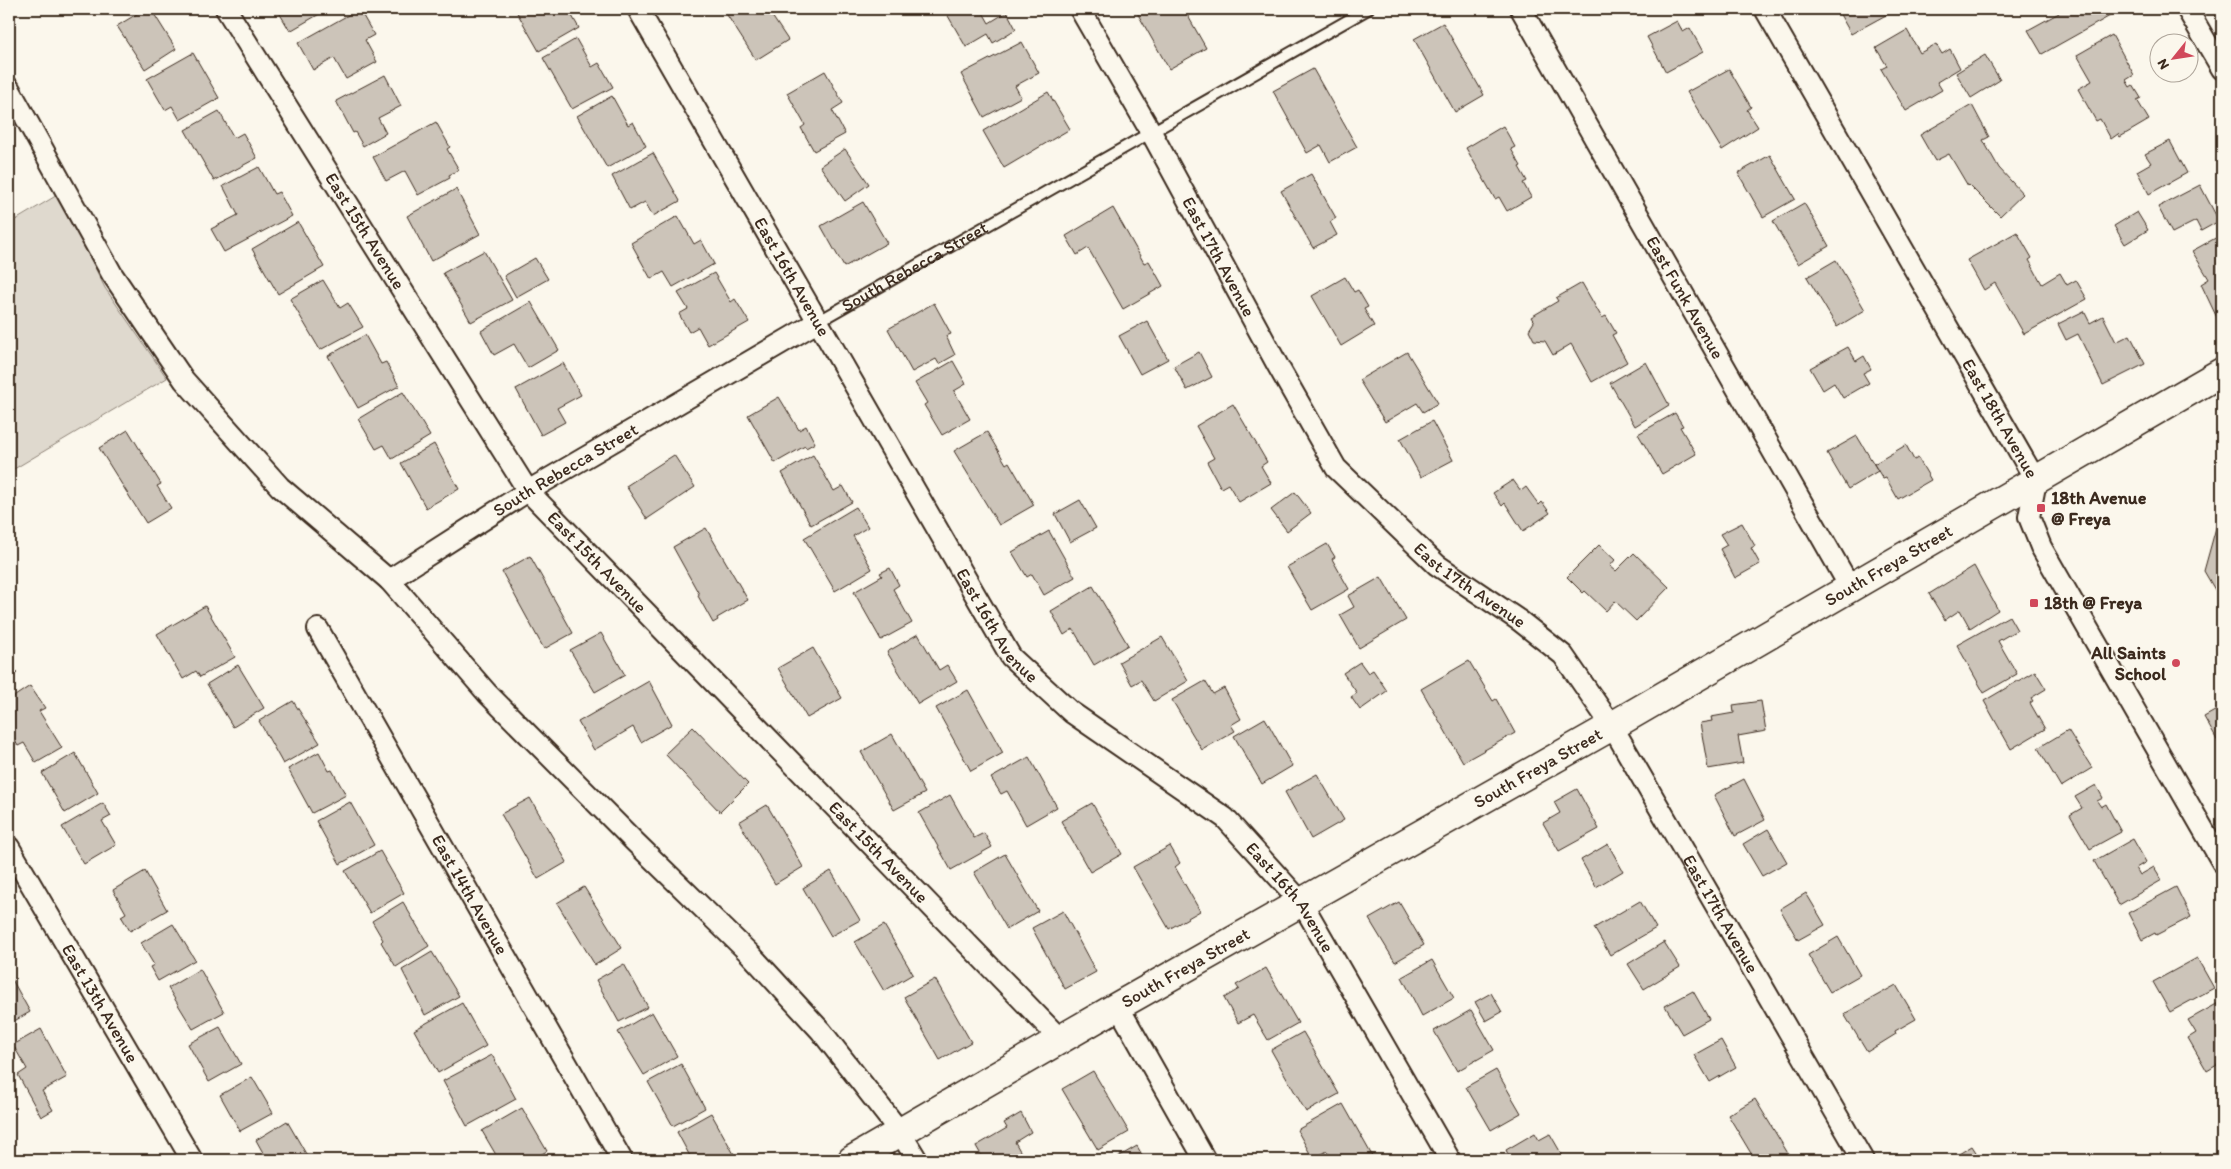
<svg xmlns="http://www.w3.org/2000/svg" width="2231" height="1169" viewBox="0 0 2231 1169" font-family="Itim,sans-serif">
<rect width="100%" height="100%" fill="#fbf7ec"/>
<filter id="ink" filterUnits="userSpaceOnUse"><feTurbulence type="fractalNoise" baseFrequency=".02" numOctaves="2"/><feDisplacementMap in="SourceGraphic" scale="10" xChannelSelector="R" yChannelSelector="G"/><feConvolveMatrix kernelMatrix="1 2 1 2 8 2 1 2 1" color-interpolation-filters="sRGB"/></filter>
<g filter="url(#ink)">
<path fill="#dfd9ce" stroke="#8d8276" d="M59 194 105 288 167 378 9 472V224Z"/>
<g fill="#ccc4b9" stroke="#3b2a1e">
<path d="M145 9H151L176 49 145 69 117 26Z"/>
<path d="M277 9H328L290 31Z"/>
<path d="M359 9 374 35 365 40 377 62 346 79 334 58 313 70 298 43Z"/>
<path d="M515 9H568L579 28 539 51Z"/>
<path d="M732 9H770L768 10 788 40 756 60 727 15 733 11Z"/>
<path d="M944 9H981L989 23 1007 12 1016 29 993 43 988 34 966 47Z"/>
<path d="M1135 9H1184L1206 48 1169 69Z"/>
<path d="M1837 9H1897L1851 34Z"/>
<path d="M2056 9H2106L2110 16 2042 54 2028 30 2059 13Z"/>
<path d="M1677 21 1683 32 1690 28 1703 52 1666 72 1647 37Z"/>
<path d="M1443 23 1484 95 1455 112 1414 39Z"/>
<path d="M1907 30 1920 53 1936 44 1942 54 1950 49 1960 68 1937 82 1942 90 1906 111 1881 69 1887 66 1876 48Z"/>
<path d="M2112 35 2134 75 2126 80 2130 87 2133 85 2141 98 2137 100 2149 120 2120 137 2118 134 2111 139 2100 119 2096 121 2078 89 2092 81 2077 55Z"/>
<path d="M576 39 592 67 599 63 613 87 572 109 543 58Z"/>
<path d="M1022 42 1039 73 1015 86 1021 97 984 117 961 74Z"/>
<path d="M193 53 219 98 180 120 172 106 165 110 147 79Z"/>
<path d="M1985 55 2000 80 1971 98 1956 73Z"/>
<path d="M1313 69 1357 147 1330 162 1321 145 1307 153 1273 91Z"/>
<path d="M1729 69 1751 107 1747 110 1758 127 1722 150 1687 92Z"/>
<path d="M825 71 843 103 832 110 845 134 814 151 801 128 805 125 787 93Z"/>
<path d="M385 75 401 106 378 118 386 133 363 146 355 132 353 133 336 101Z"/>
<path d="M1048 92 1070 129 1004 168 983 131Z"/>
<path d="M612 96 628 125 633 122 646 146 607 168 577 116Z"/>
<path d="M1972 105 1989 137 1983 140 1999 168 2023 194 2000 216 1969 185 1968 186 1949 154 1935 161 1920 135Z"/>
<path d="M219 111 234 138 243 133 257 158 214 181 185 130Z"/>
<path d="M436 122 450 147 447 149 459 170 449 175 450 178 418 195 405 171 386 181 373 157Z"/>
<path d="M1503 126 1515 147 1511 149 1521 166 1519 167 1527 181 1523 183 1531 197 1507 211 1499 197 1495 199 1466 148Z"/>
<path d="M2170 141 2187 173 2149 194 2137 171 2151 163 2145 154Z"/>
<path d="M845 149 869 184 845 201 820 166Z"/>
<path d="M653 153 680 201 653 216 645 202 630 210 612 176Z"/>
<path d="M1770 155 1795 199 1763 217 1738 173Z"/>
<path d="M259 167 274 194 279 192 292 216 224 252 211 229 238 215 223 186Z"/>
<path d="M1311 174 1336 218 1330 222 1337 235 1313 248 1281 191Z"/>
<path d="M2200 185 2219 221 2201 231 2196 221 2172 233 2158 207Z"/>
<path d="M456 189 480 234 431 261 407 216Z"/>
<path d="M863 202 887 243 844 267 821 226Z"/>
<path d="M1804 203 1829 246 1798 264 1773 221Z"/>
<path d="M1113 208 1144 263 1149 261 1163 286 1123 309 1088 248 1077 255 1066 236Z"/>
<path d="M2137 212 2148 230 2125 244 2114 226Z"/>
<path d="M678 216 694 244 701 240 714 264 673 287 664 272 651 279 631 243Z"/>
<path d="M298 222 324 267 278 294 252 249Z"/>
<path d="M2017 232 2032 258 2029 260 2042 284 2060 273 2067 285 2076 280 2087 299 2024 334 1995 283 1984 290 1967 260Z"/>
<path d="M2221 235 2222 320 2219 322 2201 284 2209 279 2192 251Z"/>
<path d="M484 251 512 300 471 322 443 273Z"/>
<path d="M535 258 548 279 516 297 504 276Z"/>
<path d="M1836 260 1865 310 1837 327 1807 277Z"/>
<path d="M714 273 731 302 735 299 749 322 708 345 698 327 689 332 679 314 688 309 678 293Z"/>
<path d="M1345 277 1354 292 1358 290 1368 307 1364 309 1374 326 1341 346 1312 296Z"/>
<path d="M323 280 340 308 348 303 363 327 320 350 290 299Z"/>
<path d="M1582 283 1602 318 1606 316 1616 333 1612 335 1627 362 1592 382 1571 344 1553 355 1545 341 1534 340 1529 330 1534 322 1531 317 1558 301 1556 298Z"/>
<path d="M531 302 559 350 528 368 514 344 494 355 481 331Z"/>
<path d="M934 303 951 334 946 336 955 355 939 364 936 359 912 372 888 329Z"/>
<path d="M2084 311 2090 323 2103 316 2116 342 2130 335 2145 364 2103 385 2078 334 2066 340 2058 324Z"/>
<path d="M1147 321 1168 359 1140 374 1119 336Z"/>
<path d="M365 335 381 364 386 362 399 386 358 408 328 356Z"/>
<path d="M1848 347 1856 361 1864 356 1871 369 1863 373 1869 383 1843 398 1834 383 1823 390 1810 368Z"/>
<path d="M1199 352 1212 377 1187 390 1174 366Z"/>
<path d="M1407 352 1438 403 1423 412 1417 403 1385 422 1359 380Z"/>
<path d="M953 361 966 384 954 391 970 419 942 435 924 405 927 403 915 383Z"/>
<path d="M1646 362 1669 405 1635 426 1610 383Z"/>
<path d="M563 363 581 395 557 408 565 422 541 435 516 389Z"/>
<path d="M403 392 430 436 392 459 384 445 376 449 358 419Z"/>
<path d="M779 397 799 430 806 426 815 443 806 448 805 446 775 463 748 415Z"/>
<path d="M1233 404 1267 462 1261 466 1271 483 1239 502 1228 484 1221 488 1207 462 1214 458 1196 426Z"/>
<path d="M1675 413 1683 426 1680 427 1696 454 1662 474 1638 434Z"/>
<path d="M1432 421 1453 460 1421 477 1400 439Z"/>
<path d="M128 430 161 484 157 486 171 508 146 523 99 448Z"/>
<path d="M987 432 1006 464 1009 462 1034 505 999 525 954 451Z"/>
<path d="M1857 436 1878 471 1848 489 1827 453Z"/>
<path d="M434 444 459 489 426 508 401 463Z"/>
<path d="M1906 445 1914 460 1918 458 1931 480 1898 499 1886 478 1883 479 1874 464Z"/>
<path d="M674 455 695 487 647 519 626 486Z"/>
<path d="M813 455 834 491 843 486 852 502 811 525 782 473Z"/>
<path d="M1513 480 1521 491 1526 487 1539 505 1542 502 1550 513 1523 531 1505 503 1502 506 1493 493Z"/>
<path d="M1295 492 1311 513 1287 531 1271 510Z"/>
<path d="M1080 500 1096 528 1070 542 1055 514Z"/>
<path d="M856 507 868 527 853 536 872 569 835 591 804 538Z"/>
<path d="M2222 521V602L2204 571 2217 524Z"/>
<path d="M1742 523 1755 546 1751 548 1760 564 1735 578 1720 549 1727 545 1720 534Z"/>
<path d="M706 528 748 600 717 618 718 620 713 623 698 596 699 594 673 547Z"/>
<path d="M1049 531 1075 577 1044 595 1032 574 1027 577 1012 552Z"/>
<path d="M1327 544 1335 557 1332 559 1349 589 1312 610 1287 567Z"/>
<path d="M1599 545 1615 560 1610 566 1616 571 1634 553 1669 587 1636 621 1615 601 1606 611 1585 591 1583 593 1567 577Z"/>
<path d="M530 556 573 633 544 649 502 572Z"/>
<path d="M1974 566 1998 610 1970 628 1960 610 1945 620 1929 594Z"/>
<path d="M890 568 899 585 893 589 912 623 881 640 854 592 882 576 880 573Z"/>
<path d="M1381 577 1406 620 1359 648 1340 615 1354 607 1348 596Z"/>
<path d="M1093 586 1128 645 1094 665 1073 629 1064 635 1051 611Z"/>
<path d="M205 606 235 657 200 677 196 671 183 679 157 634Z"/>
<path d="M2009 616 2017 630 1998 641 2017 674 1984 693 1957 645Z"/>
<path d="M601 633 625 675 595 692 570 650Z"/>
<path d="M918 634 939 670 947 665 957 681 918 704 887 652Z"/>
<path d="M1162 637 1188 681 1154 701 1141 680 1132 685 1119 662Z"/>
<path d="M813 648 842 698 807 718 778 668Z"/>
<path d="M9 658 17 673 9 678Z"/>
<path d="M1469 661 1493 701 1496 699 1515 733 1463 762 1421 689Z"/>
<path d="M1360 662 1368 673 1373 670 1387 691 1360 710 1351 697 1357 693 1343 673Z"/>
<path d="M238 665 264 708 233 727 207 684Z"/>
<path d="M2035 671 2046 689 2031 698 2033 701 2030 703 2045 729 2011 749 1984 701Z"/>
<path d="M649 681 672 724 641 742 633 727 594 750 578 722Z"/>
<path d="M1205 681 1213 694 1224 688 1241 719 1231 725 1235 731 1202 750 1172 700Z"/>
<path d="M30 686 45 708 39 711 62 748 36 763 24 743 18 746 9 731V700Z"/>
<path d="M968 690 1003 753 971 771 936 708Z"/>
<path d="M293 701 320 743 283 764 259 721Z"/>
<path d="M1761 701 1766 731 1738 736 1743 763 1708 769 1700 723 1712 721 1711 717 1734 713 1733 705Z"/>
<path d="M2222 707V749L2204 717Z"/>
<path d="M1265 718 1292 766 1262 784 1234 736Z"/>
<path d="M693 727 748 784 720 812 665 754Z"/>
<path d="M2068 730 2092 768 2061 787 2038 748Z"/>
<path d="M892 734 925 793 894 810 861 752Z"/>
<path d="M319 752 329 771 332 770 346 795 312 813 288 769Z"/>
<path d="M75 753 98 793 65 813 42 773Z"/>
<path d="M1029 757 1057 807 1026 825 1007 791 1001 794 991 778Z"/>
<path d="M1317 774 1344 820 1311 839 1285 792Z"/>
<path d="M1744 779 1765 820 1735 836 1714 795Z"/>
<path d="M2096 785 2103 798 2097 801 2101 807 2106 804 2121 832 2090 849 2070 815 2082 808 2075 797Z"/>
<path d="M1577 789 1599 829 1559 851 1543 823 1560 813 1554 802Z"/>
<path d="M950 795 974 838 984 833 992 847 951 870 919 813Z"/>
<path d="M530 798 567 862 538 879 501 814Z"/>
<path d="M350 802 374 845 340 864 316 821Z"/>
<path d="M103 803 111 816 102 821 116 845 84 864 62 827Z"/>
<path d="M1092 803 1122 854 1090 872 1061 821Z"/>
<path d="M767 805 803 867 775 884 739 822Z"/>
<path d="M1768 829 1787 862 1762 876 1743 844Z"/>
<path d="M2133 839 2146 862 2136 868 2140 875 2154 867 2162 880 2119 905 2094 861Z"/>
<path d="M1608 844 1623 871 1596 887 1581 860Z"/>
<path d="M1170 846 1180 863 1175 867 1200 911 1169 929 1133 867Z"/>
<path d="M380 851 404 893 370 913 345 871Z"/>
<path d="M1005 854 1038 911 1007 929 974 872Z"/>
<path d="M145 871 167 910 130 931 121 916 126 913 113 890Z"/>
<path d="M831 871 860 920 831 936 803 888Z"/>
<path d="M584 887 622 948 595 965 557 903Z"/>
<path d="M2176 887 2191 917 2156 935 2155 933 2142 940 2128 913Z"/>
<path d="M1806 893 1825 925 1798 940 1780 909Z"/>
<path d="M1640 901 1656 928 1610 955 1594 928Z"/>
<path d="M403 902 429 946 396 967 381 942 383 940 372 921Z"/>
<path d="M1399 902 1424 945 1395 962 1369 919Z"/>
<path d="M1063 911 1096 972 1065 989 1032 928Z"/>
<path d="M173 924 195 960 158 981 150 967 154 965 141 943Z"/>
<path d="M884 925 913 974 884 991 855 942Z"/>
<path d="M1838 937 1860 975 1830 992 1808 955Z"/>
<path d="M1664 942 1680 967 1644 989 1628 964Z"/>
<path d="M432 952 459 996 425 1015 402 970Z"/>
<path d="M2197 958 2214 988 2170 1012 2153 982Z"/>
<path d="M1432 960 1454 998 1422 1016 1402 977Z"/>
<path d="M624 964 648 1007 619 1022 596 980Z"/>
<path d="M1266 968 1298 1023 1268 1040 1253 1015 1238 1023 1224 998 1239 989 1236 985Z"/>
<path d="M200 969 224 1012 193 1029 168 988Z"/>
<path d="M9 974 30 1012 9 1024Z"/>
<path d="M935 979 971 1042 940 1060 904 997Z"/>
<path d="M1896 985 1916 1019 1895 1031 1896 1034 1867 1052 1844 1014Z"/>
<path d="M1693 991 1709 1019 1682 1034 1665 1006Z"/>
<path d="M1491 993 1502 1012 1486 1021 1475 1002Z"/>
<path d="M2222 1001V1062L2207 1071 2188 1038 2196 1033 2188 1020Z"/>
<path d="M462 1003 486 1046 438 1073 414 1030Z"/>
<path d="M1471 1010 1494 1050 1457 1071 1434 1031Z"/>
<path d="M652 1012 677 1056 644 1075 618 1032Z"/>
<path d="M220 1027 241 1064 209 1082 188 1044Z"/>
<path d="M41 1029 67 1077 42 1091 53 1110 41 1117 18 1075 27 1069 13 1045Z"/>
<path d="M1303 1032 1339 1094 1306 1112 1271 1050Z"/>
<path d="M1721 1040 1736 1067 1710 1082 1694 1055Z"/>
<path d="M492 1055 516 1099 467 1126 443 1081Z"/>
<path d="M681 1064 705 1108 673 1126 648 1082Z"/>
<path d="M1496 1070 1521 1113 1491 1130 1466 1087Z"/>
<path d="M1093 1071 1129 1132 1098 1150 1062 1089Z"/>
<path d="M252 1077 273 1113 240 1131 220 1095Z"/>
<path d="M1755 1099 1792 1160H1755L1728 1115Z"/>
<path d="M1343 1104 1374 1159 1333 1160 1327 1151 1313 1159 1297 1130Z"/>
<path d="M522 1108 547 1151 531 1160H499L482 1131Z"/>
<path d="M711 1113 735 1156 728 1160H692L677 1132Z"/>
<path d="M1021 1113 1031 1132 1015 1142 1025 1160H984L976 1146 1007 1128 1004 1123Z"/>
<path d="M287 1121 309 1159 308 1160H267L256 1140Z"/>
<path d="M1535 1133 1539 1140 1550 1134 1565 1160H1511L1506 1150Z"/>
<path d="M1137 1146 1145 1160H1113Z"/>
<path d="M1972 1146 1981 1160H1949Z"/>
</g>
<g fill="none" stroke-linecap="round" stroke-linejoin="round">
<g stroke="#3b2a1e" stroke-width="14">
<g id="lane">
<path id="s1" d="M819 321 1368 9"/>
</g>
</g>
<g stroke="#3b2a1e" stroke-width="24">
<g id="street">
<path id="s2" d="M226 9 528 491 1061 1040"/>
<path id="s3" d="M638 9 1011 657 1071 712 1225 818 1302 903 1450 1160"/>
<path id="s4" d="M1080 9 1151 132 1278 366 1336 468 1437 565 1520 621 1563 655 1612 726 1863 1160"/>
<path id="s5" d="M1521 9 1850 587"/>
<path id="s6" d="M1765 9 2036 481 2029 517 2041 547 2222 862"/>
<path d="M2187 9 2222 69"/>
<path d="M9 88 112 274 184 380 280 487 389 580 487 693 635 842 751 955 821 1031 900 1132 917 1160"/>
<path id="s7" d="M389 580 528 491 819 321"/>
<path id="s8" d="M318 629 622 1160"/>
<path id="s9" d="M9 847 192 1160"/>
<path d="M1118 1006 1205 1160"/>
</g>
</g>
<g stroke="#3b2a1e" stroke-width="31">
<g id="secondary">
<path id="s10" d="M852 1160 1118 1006 1612 726 2222 372"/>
</g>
</g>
<use href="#lane" stroke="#fbf7ec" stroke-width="10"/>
<use href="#street" stroke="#fbf7ec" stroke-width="20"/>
<use href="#secondary" stroke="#fbf7ec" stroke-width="28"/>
</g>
</g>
<g fill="#d1495b" stroke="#fbf7ec" stroke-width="2">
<rect x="2036" y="503" width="10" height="10" rx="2.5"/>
<rect x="2029" y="598" width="10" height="10" rx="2.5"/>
<circle cx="2176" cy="663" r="5"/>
</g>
<g text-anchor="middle" stroke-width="4" stroke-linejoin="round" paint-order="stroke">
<g font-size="18" fill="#3b2a1e" stroke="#fbf7ec">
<text dy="6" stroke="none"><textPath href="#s2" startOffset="262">East 15th Avenue</textPath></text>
<text dy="6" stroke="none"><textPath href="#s4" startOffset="284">East 17th Avenue</textPath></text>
<text dy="6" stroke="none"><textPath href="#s1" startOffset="110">South Rebecca Street</textPath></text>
<text dy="6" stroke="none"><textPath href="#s3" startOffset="309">East 16th Avenue</textPath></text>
<text dy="6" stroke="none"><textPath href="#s5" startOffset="332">East Funk Avenue</textPath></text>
<text dy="6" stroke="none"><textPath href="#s6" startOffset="472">East 18th Avenue</textPath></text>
<text dy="6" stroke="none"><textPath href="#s7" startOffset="208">South Rebecca Street</textPath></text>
<text dy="6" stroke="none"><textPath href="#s2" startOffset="668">East 15th Avenue</textPath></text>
<text dy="6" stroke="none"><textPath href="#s10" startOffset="1195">South Freya Street</textPath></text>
<text dy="6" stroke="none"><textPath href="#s4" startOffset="704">East 17th Avenue</textPath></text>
<text dy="6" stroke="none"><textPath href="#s3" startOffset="714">East 16th Avenue</textPath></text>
<text dy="6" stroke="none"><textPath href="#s10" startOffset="790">South Freya Street</textPath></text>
<text dy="6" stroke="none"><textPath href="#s2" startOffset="1072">East 15th Avenue</textPath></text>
<text dy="6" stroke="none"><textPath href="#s8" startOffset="306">East 14th Avenue</textPath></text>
<text dy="6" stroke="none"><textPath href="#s3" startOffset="1119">East 16th Avenue</textPath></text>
<text dy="6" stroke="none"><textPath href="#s4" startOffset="1124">East 17th Avenue</textPath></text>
<text dy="6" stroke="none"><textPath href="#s10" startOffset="385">South Freya Street</textPath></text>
<text dy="6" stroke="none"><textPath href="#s9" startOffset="181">East 13th Avenue</textPath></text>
</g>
<g font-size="18" font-weight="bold" fill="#3b2a1e" stroke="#fbf7ec" text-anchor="start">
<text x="2051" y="504">18th Avenue<tspan x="2051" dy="21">@ Freya</tspan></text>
<text x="2044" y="609">18th @ Freya</text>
<text x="2166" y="659" text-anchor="end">All Saints<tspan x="2166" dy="21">School</tspan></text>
</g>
</g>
<rect width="2231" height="1169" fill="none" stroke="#fbf7ec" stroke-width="30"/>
<rect x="15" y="15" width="2201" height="1139" fill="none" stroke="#3b2a1e" stroke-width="2" filter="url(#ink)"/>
<g transform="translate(2174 58) rotate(240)"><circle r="24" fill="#fbf7ec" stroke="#aea59a"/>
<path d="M0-4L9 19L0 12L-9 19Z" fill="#d1495b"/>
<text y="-8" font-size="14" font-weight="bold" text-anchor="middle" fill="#3b2a1e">N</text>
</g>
</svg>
